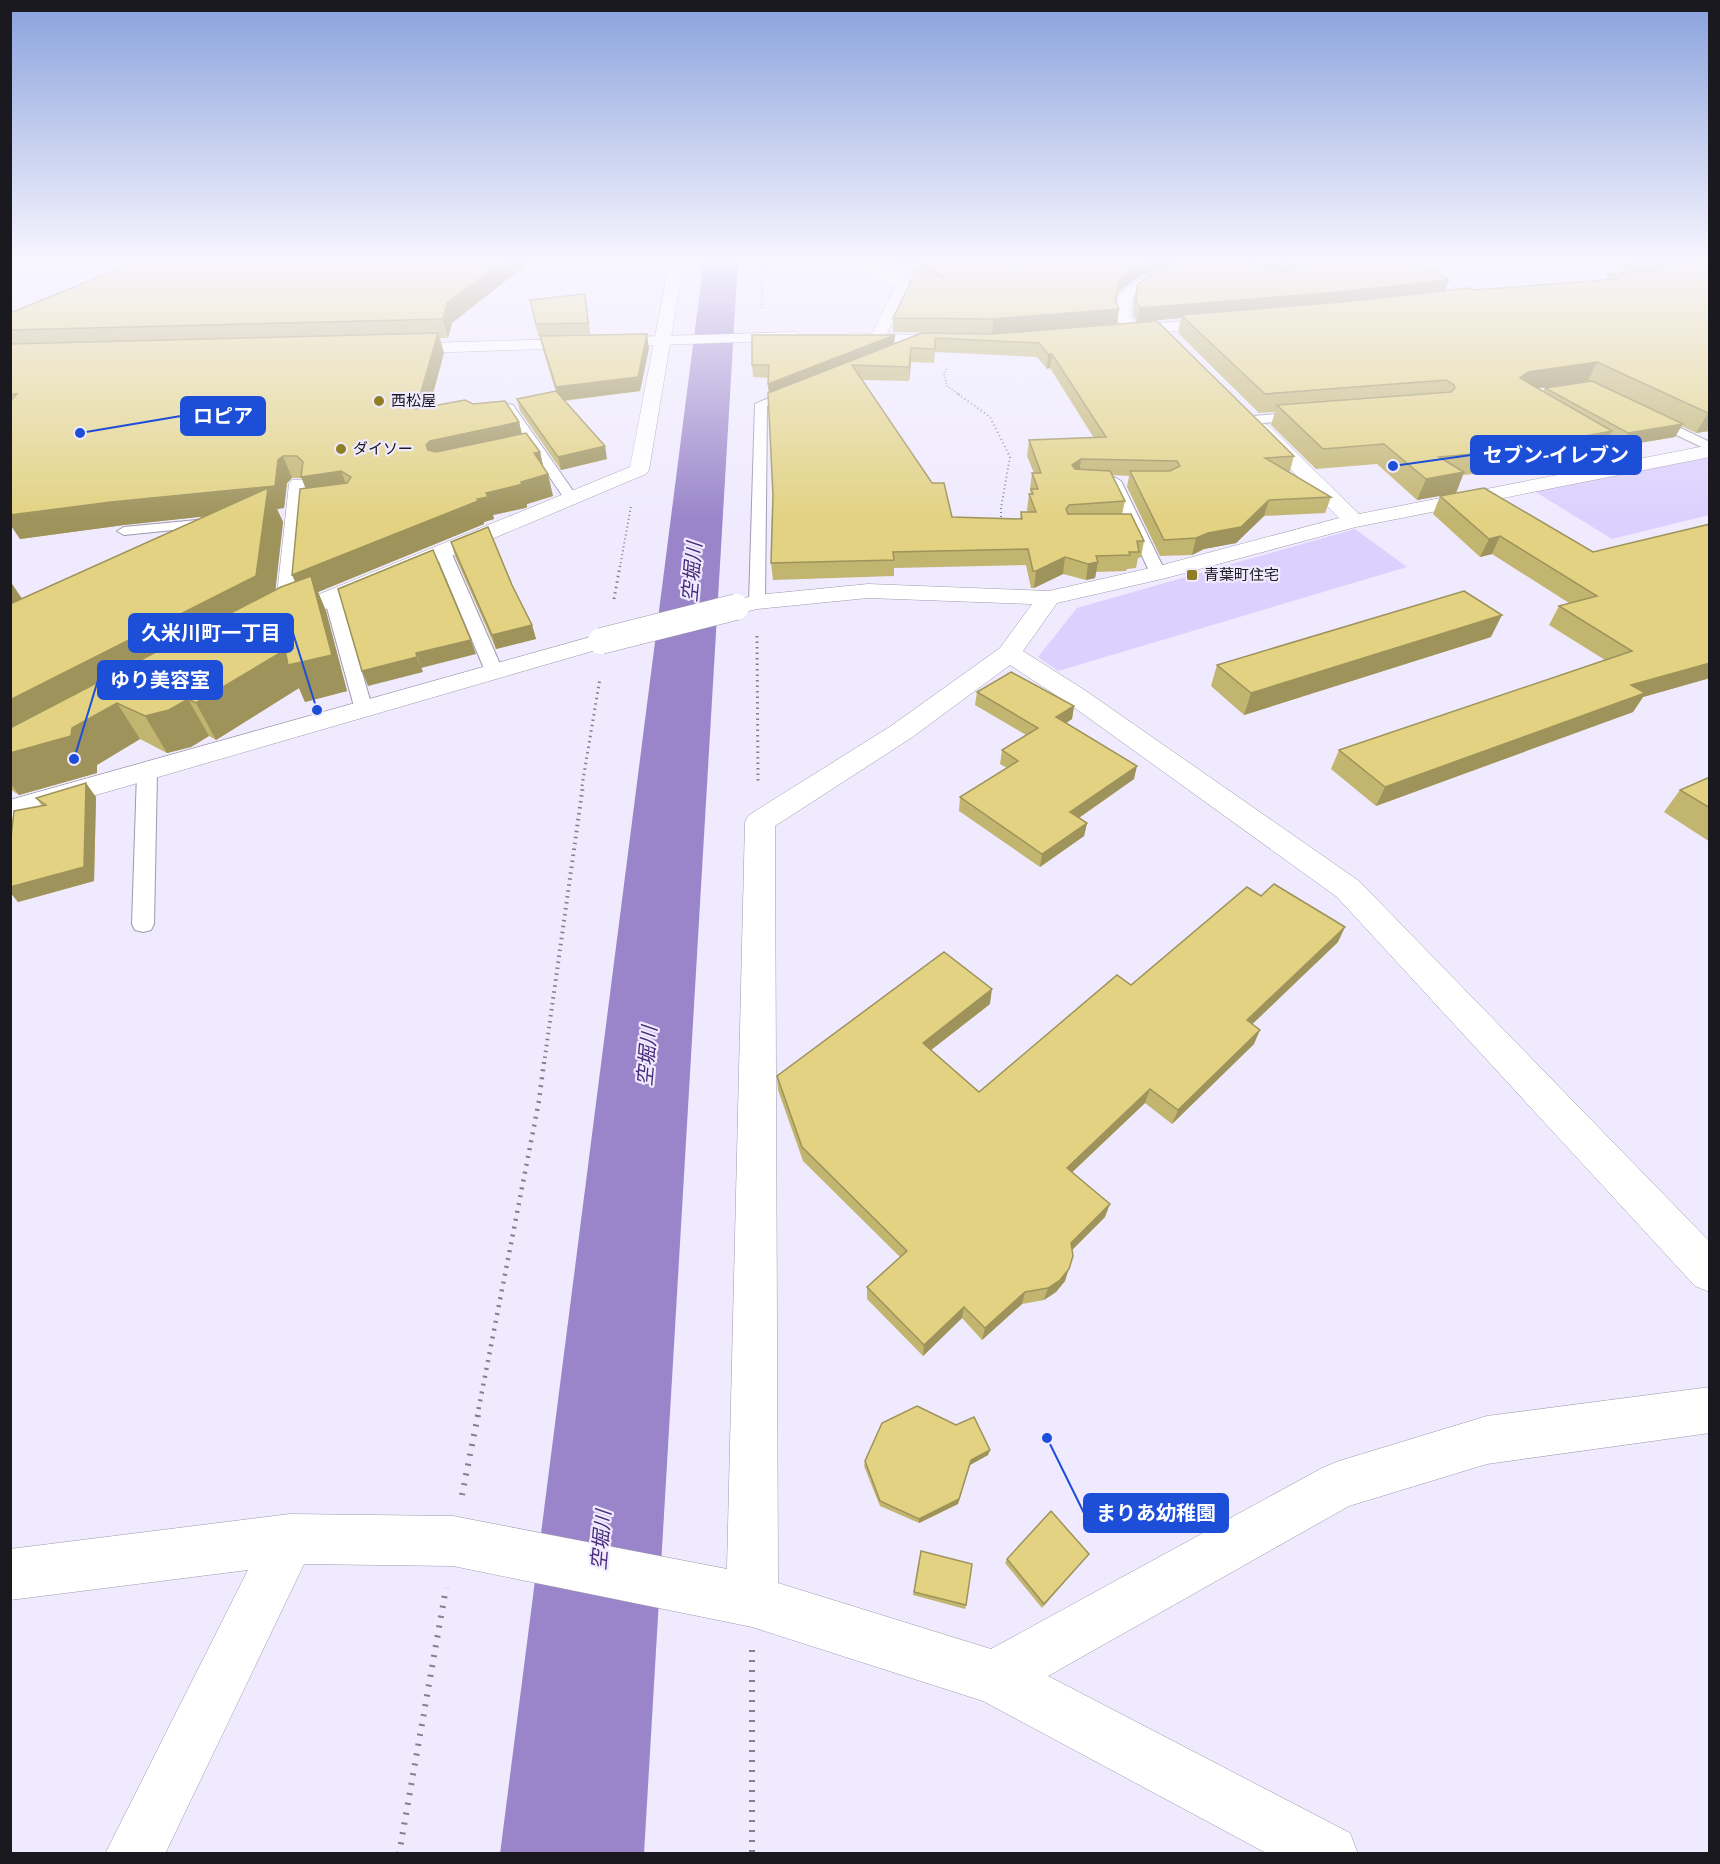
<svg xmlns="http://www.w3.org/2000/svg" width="1720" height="1864" viewBox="0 0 1720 1864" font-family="'Alegreya Sans','Noto Sans JP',sans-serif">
<rect width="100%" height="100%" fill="#efeafe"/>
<g fill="#dcd0fe">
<path d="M1709 457V515L1612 539 1534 491Z"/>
<path d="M1355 529 1407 567 1058 671 1038 657 1077 608Z"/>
</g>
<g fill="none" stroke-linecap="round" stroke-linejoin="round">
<path fill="#9a85ca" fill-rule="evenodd" d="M704 259H738L644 1854H500Z"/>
<g stroke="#9e99ac" stroke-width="2">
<g id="service">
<path d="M796 386 800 387V393L767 406 765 602 757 607 749 602 755 404Z"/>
<path d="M509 404 513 405 576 495 578 498 576 501H566L503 408Z"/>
<path d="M1304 412 1310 416 1308 419 1252 424 1246 420 1252 416Z"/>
<path d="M1651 414 1710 442V451L1647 421 1645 418Z"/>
<path d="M1579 426 1646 461 1648 464 1646 467H1636L1574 433 1573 430 1574 427Z"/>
<path d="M1114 477 1121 481 1166 573 1164 576H1152L1150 573 1107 481Z"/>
<path d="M218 518 223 519 225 522 223 525 124 535 117 531 124 527Z"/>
<path d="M443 547 451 552 503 671 500 675H488L485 671 435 552Z"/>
<path d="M332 592 340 597 373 710 370 714H358L355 710 324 597Z"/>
<path d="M147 767 154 769 157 773 154 924 151 930 143 932 135 930 132 924 137 773 140 769Z"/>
</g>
</g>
<g stroke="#9e99ac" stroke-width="1">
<g id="minor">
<path d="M670 259H684L649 470 646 474 290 624 281 626 272 624 269 619 275 613 289 484 292 480H306L309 484 300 602 630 467Z"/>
<path d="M845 259H864L906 279 910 286 883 342H871L869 339 896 286Z"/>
<path d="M1182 259H1200L1143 289 1132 298 1131 316 1139 330 1131 335 1125 333 1115 316 1119 294 1133 283Z"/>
<path d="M1261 423 1268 425 1359 514 1710 445V457L1356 527 1166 578 1057 603 1023 651 1086 691 1359 881 1710 1242V1292L1695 1286 1337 897 1068 703 1010 665 911 738 775 826 778 1583 991 1649 1322 1468 1339 1461 1487 1416 1710 1387V1433L1487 1464 1349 1506 1048 1676 1350 1833 1358 1854H1268L983 1701 752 1627 453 1566 304 1564 165 1854H105L248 1570 10 1600V1549L290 1514 453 1516 727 1569 745 822 749 815 891 726 1000 648 1032 604 868 598 757 609 736 614 728 612 724 607 728 602 757 595 868 584 1049 591 1155 567 1339 518 1254 433 1252 429 1254 425Z"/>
<path d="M601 634 610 636 613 641 610 646 10 820V800Z"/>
</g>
</g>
<g stroke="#9e99ac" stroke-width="1">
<g id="primary">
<path d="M1225 318 1231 320 1233 323 1231 326 1121 336 1113 331 1121 326Z"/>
<path d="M796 332 804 337 802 340 398 354 390 349 398 344Z"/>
<path d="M851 333 949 336 957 341 949 346 845 341 843 338Z"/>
</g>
</g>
<g stroke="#83808d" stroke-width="1.5" stroke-dasharray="1 2" stroke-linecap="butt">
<path d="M762 259V310"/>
<path d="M947 369 944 374 947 386 960 395"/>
</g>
<g stroke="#83808d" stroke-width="2" stroke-dasharray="1 3" stroke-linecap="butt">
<path d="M958 394 990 417 1010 457 1001 508V521"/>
<path d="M620 567 631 506"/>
</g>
<g stroke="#83808d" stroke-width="3" stroke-dasharray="1.5 4" stroke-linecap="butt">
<path d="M614 599 620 566"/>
<path d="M757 636 758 781"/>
<path d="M582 786 600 678"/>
</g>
<path stroke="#83808d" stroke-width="4" stroke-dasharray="1.5 4.5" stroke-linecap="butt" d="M544 1064 583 785"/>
<path stroke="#83808d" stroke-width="4.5" stroke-dasharray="2 6" stroke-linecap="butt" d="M477 1417 539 1101 544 1062"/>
<g stroke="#83808d" stroke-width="6" stroke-dasharray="2 8" stroke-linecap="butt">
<path d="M462 1495 478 1415"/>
<path d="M752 1650V1854"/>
<path d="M399 1854 446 1588"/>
</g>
<use href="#service" fill="#fff" fill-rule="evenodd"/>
<use href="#minor" fill="#fff" fill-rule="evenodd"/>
<use href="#primary" fill="#fff" fill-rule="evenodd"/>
<g stroke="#9e99ac" stroke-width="27" stroke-linecap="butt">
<path id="minor-bridge" d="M601 641 736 607"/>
</g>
<use href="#minor-bridge" stroke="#fff" stroke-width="26"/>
</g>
<g fill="#c2b570" fill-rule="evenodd">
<path d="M533 259 452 323 448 338H440L444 353 429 407 473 404 519 422 522 434 540 452 543 466 553 496 527 504V507L525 508 493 515 494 519 484 522V524L318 592 326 611 347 691 305 702 299 688 216 740 209 736 191 747 167 753 140 739 97 765V773L19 795 10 789V581L22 599 206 516 124 525 20 539 10 524V313ZM292 478H302L306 488 295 582 275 590 283 522 277 509 284 508 287 483Z"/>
<path d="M891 259H1177L1132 281 1118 292 1116 302 1119 309 1117 324 992 334 893 332V318L920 272V262L902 266Z"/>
<path d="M1182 259H1412L1445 291 1475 290 1605 280 1608 274 1629 273 1607 259H1710V431L1696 433 1681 426 1675 437 1621 446 1608 439 1602 451 1497 472 1463 475 1456 493 1417 500 1377 464 1316 469 1271 425 1275 412 1259 413 1178 333 1181 318 1137 322 1133 315 1134 299 1137 285ZM1588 381H1589L1545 388 1543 391 1537 388Z"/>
<path d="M585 294 590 334 538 336 530 300Z"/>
<path d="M1157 321 1294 456 1290 471 1288 472 1331 497 1325 513 1264 516 1236 543 1204 549 1192 555 1160 556 1127 487 1129 476 1112 475 1125 501 1122 514 1144 541 1141 557 1138 558 1136 568 1127 569 1126 571 1096 572 1095 578 1086 580 1063 574 1034 588H1031L1026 565 894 568V576L773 580 771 563 773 495 768 378 753 377 752 365 895 335 894 344 922 333 993 334ZM935 352 1037 357 1047 369 1050 368 1094 438 1029 440 1027 456 1034 473H1032L1030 489 1031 494H1029L1027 510 1028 512H1021L1020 519 952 517 862 380 909 381 911 362 934 363Z"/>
<path d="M540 336 649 348 640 391 564 401 607 459 561 470 520 411 517 399 556 392 543 350Z"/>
<path d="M1440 496 1593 552 1710 524V678L1643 697 1633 712 1376 806 1331 769 1339 750 1605 660 1549 625 1559 606 1569 603 1492 554 1480 557 1433 514Z"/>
<path d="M451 542 532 625 536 639 496 649 455 556Z"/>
<path d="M1491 637 1244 715 1211 686 1217 665Z"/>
<path d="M977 692 1074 706 1072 719 1066 723 1134 779 1079 818 1087 823 1084 836 1040 867 959 811 960 797 1007 768 1000 764 1002 750 1026 735 975 705Z"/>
<path d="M1710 777V842L1664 812 1680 790Z"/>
<path d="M96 797 94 881 18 902 10 892V847L42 806 36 798Z"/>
<path d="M1338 942 1252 1024 1254 1044 1172 1124 1145 1103 1072 1172 1105 1217 1072 1250 1065 1281 1056 1292 1044 1300 1022 1304 982 1340 962 1318 923 1356 867 1299V1287L900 1257 803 1161 778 1090 777 1076 990 1004 931 1050 979 1092 1131 985Z"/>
<path d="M990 1450 988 1455 970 1465 958 1504 919 1523 880 1506 864 1466 865 1461Z"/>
<path d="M921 1551 966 1605 965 1609 913 1595Z"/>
<path d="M1089 1554 1042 1608 1005 1563 1007 1559Z"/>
</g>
<g fill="#9e935b">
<path d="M506 259H533L452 323 448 338 443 319 447 303Z"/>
<path d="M902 259H927V261L902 266Z"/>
<path d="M1152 259H1177L1132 281 1118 292 1114 310 1119 309 1117 324 992 334 993 319 1120 279 1134 267Z"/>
<path d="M1636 259H1710V264L1656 267 1654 270 1629 273Z"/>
<path d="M1449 280 1444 294 1181 315V318L1137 322 1140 308Z"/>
<path d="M585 294 587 306 590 334 588 323Z"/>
<path d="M438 333 444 353 423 431 416 409Z"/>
<path d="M647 334 649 348 640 391 559 401 556 387Z"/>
<path d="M895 335 894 347 769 396 768 384Z"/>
<path d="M911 348V362L909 381V367Z"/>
<path d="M1048 354H1052L1050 368 1047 369Z"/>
<path d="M1597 362 1588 381 1520 391V378L1528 372Z"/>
<path d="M1708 413H1710V431L1696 433Z"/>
<path d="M519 422 524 444 433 467 426 445 430 441Z"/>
<path d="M1683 424 1675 437 1621 446 1628 433Z"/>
<path d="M1612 431 1602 451 1497 472 1506 451Z"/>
<path d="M605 446 607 459 561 470 558 457Z"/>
<path d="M540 452 545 474 534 453Z"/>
<path d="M283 456 292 478 287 483 284 508 277 509 283 522 273 612 10 751V700L265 510 124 525 20 539 10 524V515L278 460Z"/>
<path d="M1081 459 1079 475 1070 480 1072 465Z"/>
<path d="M341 471 350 494 310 499 301 477Z"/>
<path d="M1464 472 1456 493 1417 500 1426 479Z"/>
<path d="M548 474 553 496 527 504V507L525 508 493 515 494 519 484 522V524L318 592 326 611 347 691 305 702 299 688 216 740 196 703 303 599 292 575 477 499 486 493Z"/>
<path d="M1269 500 1264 516 1236 543 1204 549 1192 555 1196 538Z"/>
<path d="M1500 536 1492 554 1480 557 1489 539Z"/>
<path d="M1065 557 1063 574 1034 588 1036 571Z"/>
<path d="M1098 562 1095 578 1086 580 1088 564Z"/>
<path d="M10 581 29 609 10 643Z"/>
<path d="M1502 615 1491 637 1244 715 1251 693Z"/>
<path d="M532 625 536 639 496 649 492 635Z"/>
<path d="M471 640 476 654 421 668 416 653Z"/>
<path d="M417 657 423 672 368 686 362 671Z"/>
<path d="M1710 663V678L1643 697 1633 712 1376 806 1385 787 1631 685Z"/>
<path d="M188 699 209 736 191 747 167 753 145 716Z"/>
<path d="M117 703 140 739 97 765V773L19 795 10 783V753L72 728Z"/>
<path d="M1074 706 1072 719 1054 731 1056 717Z"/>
<path d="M1137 766 1134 779 1067 826 1070 812Z"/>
<path d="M86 783 96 797 94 881 18 902 10 892V887Z"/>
<path d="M1087 823 1084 836 1040 867 1042 854Z"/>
<path d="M1345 927 1338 942 1241 1035 1247 1020Z"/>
<path d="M992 989 990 1004 922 1057 923 1043Z"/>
<path d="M1260 1030 1254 1044 1172 1124 1178 1110Z"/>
<path d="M1150 1089 1145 1103 1063 1181 1067 1168Z"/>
<path d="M1110 1204 1105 1217 1067 1255 1071 1243Z"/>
<path d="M1073 1256 1065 1281 1056 1292 1044 1300 1048 1288Z"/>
<path d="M1025 1292 1022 1304 982 1340 985 1328Z"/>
<path d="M964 1307 962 1318 923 1356 924 1345Z"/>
<path d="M990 1450 988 1455 970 1465 958 1504 919 1523V1519L971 1460Z"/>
</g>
<g fill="#e2d282" stroke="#9e935b" stroke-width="1.5" fill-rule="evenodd">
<path d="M143 259H506L447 303 443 319 10 330V313Z"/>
<path d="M922 259H1152L1134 267 1120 279 1115 301 1119 309 993 319 893 318 916 271 944 277 920 263Z"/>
<path d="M1182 259H1238L1288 271 1296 266 1294 263 1276 259H1412L1449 280 1340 292 1140 308 1136 301 1137 285 1147 277Z"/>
<path d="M1710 260V413H1708L1597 362 1528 372 1520 378 1612 431 1506 451 1439 457 1464 472 1426 479 1384 444 1323 449 1277 405 1451 392 1455 388 1454 385 1446 380 1265 394 1181 315 1342 302 1470 288 1475 290 1618 279 1608 274 1662 270 1656 267Z"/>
<path d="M585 294 588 323 536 324 530 300Z"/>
<path d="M1157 321 1294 456 1265 458 1331 497 1269 500 1241 527 1208 533 1196 538 1164 540 1130 471H1170L1180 466 1177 461 1081 459 1072 465 1075 469 1110 471 1125 501 1069 505 1066 509 1068 514H1131L1144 541H1137L1139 552H1129L1130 555 1096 556 1098 562 1088 564 1065 557 1036 571H1033L1028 549 893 552 894 560 771 563 773 495 768 393 922 333 993 334ZM935 338 1039 343 1048 354H1052L1106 437 1029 440 1041 473H1032L1038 489H1031L1033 494H1029L1036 512H1021L1022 519 952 517 944 483H932L852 365 909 367 911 348 935 349Z"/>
<path d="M438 333 416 409 465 400 473 404 505 401 519 422 430 441 426 445 428 450 436 452 526 433 540 452 534 453 548 474 521 482 522 484 519 485 486 493 488 497 477 499 478 501 292 575 300 489 347 483 351 477 341 471 301 477 303 462 297 456H283L278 460 275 486 111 502 10 515V401L17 394H10V344Z"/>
<path d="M647 334 638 377 556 387 540 336Z"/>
<path d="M752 335H895L768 384 769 365H752Z"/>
<path d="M1592 381 1683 424 1628 433 1545 388Z"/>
<path d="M556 391 605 446 558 457 517 399Z"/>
<path d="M268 488 256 576 10 700V604Z"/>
<path d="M1484 488 1593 552 1710 524V663L1631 685 1645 693 1385 787 1339 750 1632 651 1559 606 1597 596 1500 536 1489 539 1440 496Z"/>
<path d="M488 527 512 585 532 625 492 635 451 542Z"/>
<path d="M433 550 471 640 416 653 417 657 362 671 338 589Z"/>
<path d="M311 576 332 655 288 665 285 650 196 703 188 699 169 710 145 716 117 703 72 728 71 736 10 753V728L281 587Z"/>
<path d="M1464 591 1502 615 1251 693 1217 665Z"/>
<path d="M1011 672 1074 706 1056 717 1137 766 1070 812 1087 823 1042 854 960 797 1018 761 1002 750 1038 728 977 692Z"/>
<path d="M1710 777V808L1680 790Z"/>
<path d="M86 783 84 867 10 887V847L14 811 46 805 36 798Z"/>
<path d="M1274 884 1345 927 1247 1020 1260 1030 1178 1110 1150 1089 1067 1168 1110 1204 1071 1243 1073 1256 1069 1269 1060 1280 1048 1288 1025 1292 985 1328 964 1307 924 1345 867 1287 907 1251 802 1147 777 1076 944 952 992 989 923 1043 979 1092 1117 975 1131 985 1247 887 1261 896Z"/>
<path d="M917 1406 956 1425 974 1417 990 1450 971 1460 959 1499 919 1519 880 1501 865 1461 882 1423Z"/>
<path d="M1051 1511 1089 1554 1044 1604 1007 1559Z"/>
<path d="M921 1551 972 1564 966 1605 914 1592Z"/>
</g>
<linearGradient id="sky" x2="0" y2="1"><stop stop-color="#89a1dc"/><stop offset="0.5" stop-color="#f8f6ff"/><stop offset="1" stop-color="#f8f6ff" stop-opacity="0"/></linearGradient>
<rect width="1720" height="520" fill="url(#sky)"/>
<g fill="#8f7e25" stroke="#efeafe" stroke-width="2">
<circle cx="379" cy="401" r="6"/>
<circle cx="341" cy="449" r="6"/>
<rect x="1186" y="569" width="12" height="12" rx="3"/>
</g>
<g text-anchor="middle" stroke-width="4.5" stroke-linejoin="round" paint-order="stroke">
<g font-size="15" fill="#1b1920" stroke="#efeafe" text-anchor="start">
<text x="391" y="406">西松屋</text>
<text x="353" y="454">ダイソー</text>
<text x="1204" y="580">青葉町住宅</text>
</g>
<g font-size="20" font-style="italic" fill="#4a2b7c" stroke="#efeafe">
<text transform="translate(692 572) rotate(-85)" y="7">空堀川</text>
<text transform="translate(647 1056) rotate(-85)" y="7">空堀川</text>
<text transform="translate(601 1540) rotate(-85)" y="7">空堀川</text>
</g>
</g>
<path fill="none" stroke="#1d4ed8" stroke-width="2" d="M80 433L181 416M1393 466L1471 455M317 710L293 633M74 759L98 680M1047 1438L1084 1513"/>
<g fill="#1d4ed8" stroke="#efeafe" stroke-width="2">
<circle cx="80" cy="433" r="6"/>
<circle cx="1393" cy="466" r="6"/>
<circle cx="317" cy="710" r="6"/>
<circle cx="74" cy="759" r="6"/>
<circle cx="1047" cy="1438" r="6"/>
</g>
<g fill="#1d4ed8" stroke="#1d4ed8" stroke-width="2">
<rect x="181" y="397" width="84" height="38" rx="6"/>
<rect x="1471" y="436" width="170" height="38" rx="6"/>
<rect x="129" y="614" width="164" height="38" rx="6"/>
<rect x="98" y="661" width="124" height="38" rx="6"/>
<rect x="1084" y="1494" width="144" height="38" rx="6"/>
</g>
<g font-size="20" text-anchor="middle" font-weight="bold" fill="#fff">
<text x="223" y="423">ロピア</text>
<text x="1556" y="462">セブン-イレブン</text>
<text x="211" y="640">久米川町一丁目</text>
<text x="160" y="687">ゆり美容室</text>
<text x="1156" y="1520">まりあ幼稚園</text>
</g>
<rect width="1720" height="1864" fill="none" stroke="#1b1920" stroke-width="24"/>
</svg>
